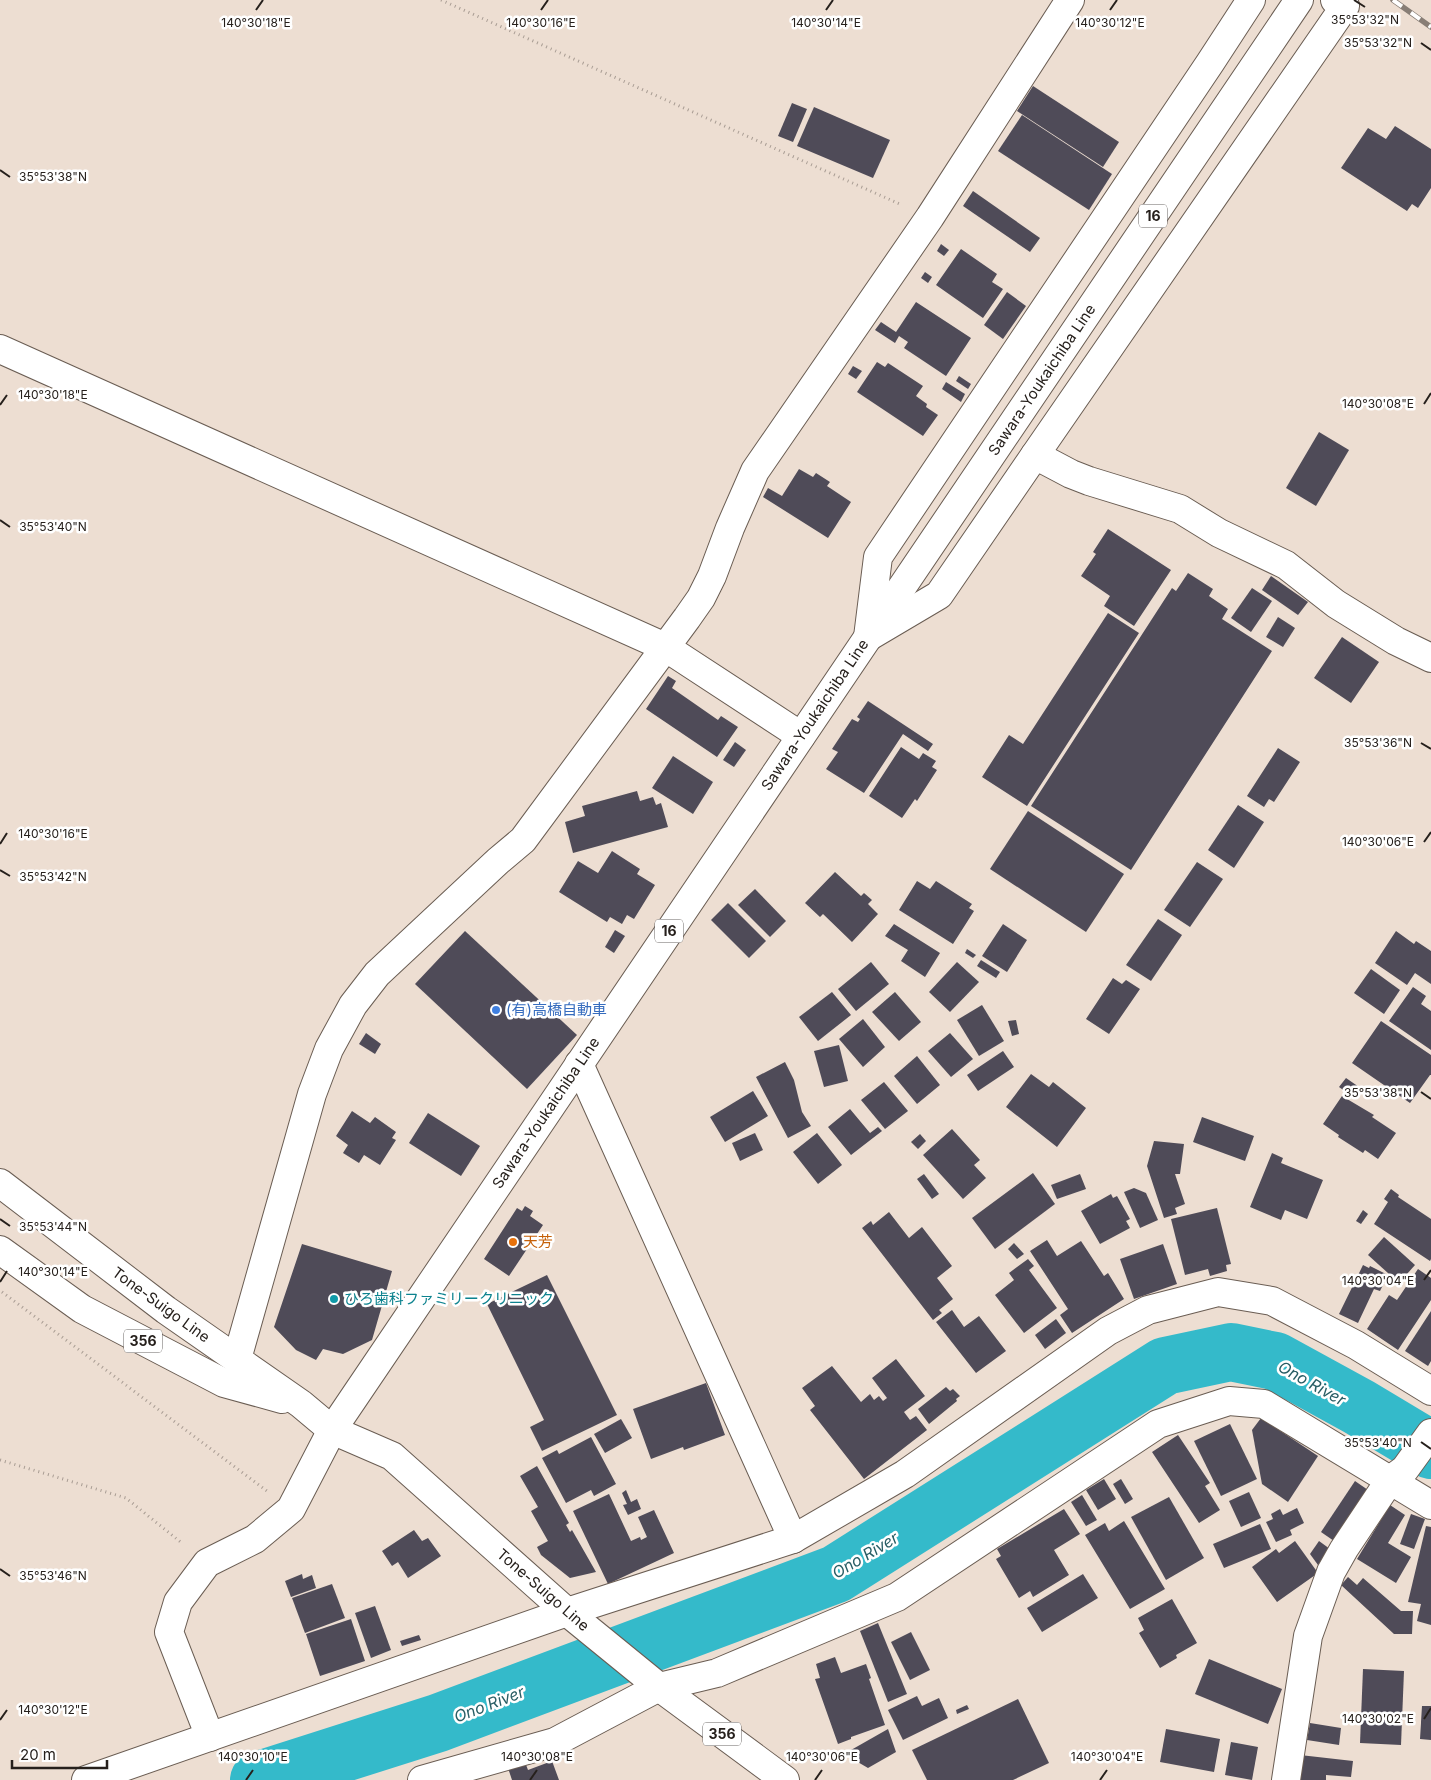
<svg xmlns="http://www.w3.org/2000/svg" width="1431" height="1780" viewBox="0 0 1431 1780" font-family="Inter,'Noto Sans JP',sans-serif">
<rect width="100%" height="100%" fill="#edded2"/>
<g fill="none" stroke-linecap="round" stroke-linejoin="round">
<path stroke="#34baca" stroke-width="58" d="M259 1780 438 1723 836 1574 1165 1366 1231 1352 1275 1361 1359 1407 1431 1450"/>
</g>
<g fill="#4f4b58">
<path d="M1033 86 1119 142 1103 167 1017 111Z"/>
<path d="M792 103 807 109 793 142 778 136Z"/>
<path d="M814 107 890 140 873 178 797 146Z"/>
<path d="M1022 115 1112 174 1089 210 998 151Z"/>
<path d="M1395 126 1431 149V188L1418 208 1412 204 1407 211 1341 168 1368 128 1386 139Z"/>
<path d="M973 191 1040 238 1030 252 963 206Z"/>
<path d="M941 244 949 250 944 256 937 251Z"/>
<path d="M961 249 997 274 992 282 1003 289 983 318 936 285Z"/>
<path d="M925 272 932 277 928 283 921 278Z"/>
<path d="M1007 292 1026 306 1003 339 984 325Z"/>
<path d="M916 302 971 338 946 376 904 348 908 342 899 336 895 343 875 330 881 322 896 332Z"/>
<path d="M877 362 885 367 888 363 923 386 916 396 927 404 926 407 938 415 923 436 857 392Z"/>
<path d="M853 366 862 371 856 379 848 374Z"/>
<path d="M959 376 971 384 968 389 956 381Z"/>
<path d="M946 382 965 394 961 402 942 389Z"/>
<path d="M1319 432 1349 450 1316 506 1286 488Z"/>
<path d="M799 469 813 477 816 473 830 482 827 486 851 502 828 538 763 497 768 488 782 496Z"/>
<path d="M1108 529 1171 570 1134 626 1104 606 1110 596 1081 576 1096 554 1093 552Z"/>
<path d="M1188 573 1213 589 1209 596 1228 609 1222 619 1272 651 1131 870 1031 806 1172 588 1176 591Z"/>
<path d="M1271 576 1308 602 1298 615 1262 590Z"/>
<path d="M1252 588 1272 601 1251 632 1231 618Z"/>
<path d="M1108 613 1139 633 1027 806 982 777 1009 735 1023 744Z"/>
<path d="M1278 617 1295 628 1283 647 1266 637Z"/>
<path d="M1342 637 1379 662 1351 703 1314 678Z"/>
<path d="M668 676 676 681 672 688 718 720 721 716 738 727 717 757 646 709Z"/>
<path d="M868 701 933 744 928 751 903 734 864 793 826 769 838 752 832 749 852 719 858 722 860 719 857 717Z"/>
<path d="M735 742 746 750 734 767 723 760Z"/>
<path d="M901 747 919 759 923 753 936 761 932 767 937 770 917 801 915 799 902 818 869 796Z"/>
<path d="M1278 748 1300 762 1274 802 1269 799 1264 807 1247 796Z"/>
<path d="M673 756 713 782 693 814 652 788Z"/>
<path d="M637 791 640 801 653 797 656 805 661 803 668 827 573 853 565 822 585 816 582 806Z"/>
<path d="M1238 805 1264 822 1234 868 1208 850Z"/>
<path d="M1028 811 1124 874 1086 932 990 869Z"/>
<path d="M612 851 640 869 637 874 655 885 634 919 627 915 622 924 610 917 607 922 559 892 578 861 598 873Z"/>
<path d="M1197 862 1223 879 1190 927 1164 910Z"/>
<path d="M835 872 861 896 864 893 872 900 868 904 878 914 852 942 823 914 820 917 805 903Z"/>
<path d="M917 881 930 889 936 881 972 904 969 908 974 911 953 944 899 910Z"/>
<path d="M755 889 786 921 770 937 738 905Z"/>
<path d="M728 903 766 941 749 958 711 920Z"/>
<path d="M1158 919 1182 935 1151 981 1126 965Z"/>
<path d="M894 924 940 953 925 977 901 961 908 950 885 936Z"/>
<path d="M1003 924 1027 940 1007 972 982 956Z"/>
<path d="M615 930 625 936 614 953 605 947Z"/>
<path d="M465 931 577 1035 527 1089 415 984Z"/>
<path d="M1396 931 1414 944 1416 941 1431 951V984L1415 973 1407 985 1375 963Z"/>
<path d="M967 949 976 955 973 958 965 953Z"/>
<path d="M981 960 1000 972 996 978 977 966Z"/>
<path d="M871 962 889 984 856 1011 838 989Z"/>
<path d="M957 962 979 982 950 1012 929 992Z"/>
<path d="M1371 969 1400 990 1384 1014 1354 993Z"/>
<path d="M1113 978 1122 984 1126 980 1140 989 1109 1034 1086 1019Z"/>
<path d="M1413 987 1426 996 1421 1004 1431 1011V1050L1389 1021Z"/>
<path d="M832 992 851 1015 818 1041 799 1017Z"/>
<path d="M895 992 921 1022 899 1041 872 1012Z"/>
<path d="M982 1005 1004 1041 979 1056 957 1020Z"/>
<path d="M863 1019 885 1047 863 1067 839 1039Z"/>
<path d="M1016 1020 1019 1034 1012 1036 1008 1021Z"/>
<path d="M1381 1021 1431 1055V1075H1430L1410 1103 1352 1063Z"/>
<path d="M366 1033 381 1044 375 1054 359 1044Z"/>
<path d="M950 1033 973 1059 951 1077 928 1051Z"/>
<path d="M839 1045 848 1081 824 1087 814 1051Z"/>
<path d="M1003 1051 1014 1067 978 1091 967 1075Z"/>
<path d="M917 1056 940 1085 917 1104 894 1076Z"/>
<path d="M785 1062 794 1080 802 1112 811 1126 788 1138 756 1077Z"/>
<path d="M1031 1074 1049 1087 1053 1082 1086 1108 1057 1147 1006 1107Z"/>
<path d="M1346 1078 1359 1087 1356 1093 1352 1090 1349 1094 1339 1087Z"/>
<path d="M884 1082 908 1111 885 1129 861 1100Z"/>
<path d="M753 1091 768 1116 725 1142 710 1117Z"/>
<path d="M1342 1096 1374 1115 1372 1117 1396 1133 1378 1159 1365 1150 1363 1153 1338 1137 1339 1135 1323 1124Z"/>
<path d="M850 1109 870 1133 878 1127 882 1131 851 1155 828 1127Z"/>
<path d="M352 1111 370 1123 375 1117 396 1132 392 1138 396 1140 380 1165 364 1155 359 1163 343 1153 348 1145 336 1136Z"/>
<path d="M428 1113 480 1146 461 1176 409 1143Z"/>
<path d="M1202 1117 1254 1136 1245 1161 1193 1142Z"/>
<path d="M952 1129 980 1160 974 1165 986 1178 963 1199 923 1155Z"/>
<path d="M755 1133 763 1150 740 1161 732 1143Z"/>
<path d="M817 1133 842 1165 818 1184 793 1152Z"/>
<path d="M920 1134 926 1141 918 1149 911 1142Z"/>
<path d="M1154 1141 1184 1144 1180 1174H1175L1185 1204 1175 1208 1177 1214 1164 1218 1147 1166Z"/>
<path d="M1272 1153 1283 1158 1281 1163 1323 1180 1307 1219 1285 1210 1281 1220 1250 1207Z"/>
<path d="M1033 1173 1055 1204 995 1249 972 1218Z"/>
<path d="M924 1174 939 1194 932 1199 917 1179Z"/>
<path d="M1080 1174 1086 1189 1057 1199 1051 1185Z"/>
<path d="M1134 1188 1146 1193 1158 1220 1140 1228 1124 1192Z"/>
<path d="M1391 1189 1399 1195 1398 1197 1431 1219V1259L1430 1261 1374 1224 1388 1202 1384 1199Z"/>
<path d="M1111 1194 1113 1198 1117 1196 1130 1219 1126 1221 1130 1228 1100 1244 1081 1211Z"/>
<path d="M525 1206 533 1211 530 1216 543 1225 509 1276 484 1259 517 1208 522 1211Z"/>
<path d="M1217 1208 1231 1264 1226 1265 1227 1271 1210 1276 1208 1269 1185 1275 1171 1219Z"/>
<path d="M1363 1210 1368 1214 1361 1224 1356 1221Z"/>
<path d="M889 1212 909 1238 922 1227 952 1266 937 1278 953 1299 939 1310 942 1313 933 1320 862 1228 871 1221 873 1225Z"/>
<path d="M1384 1237 1415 1265 1399 1283 1368 1255Z"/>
<path d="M1047 1240 1057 1256 1081 1241 1104 1276 1108 1273 1124 1299 1072 1333 1060 1315 1068 1309 1030 1251Z"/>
<path d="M1014 1243 1024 1254 1017 1259 1008 1249Z"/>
<path d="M302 1244 392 1271 372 1340 343 1354 323 1349 316 1360 296 1350 274 1327Z"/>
<path d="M1163 1244 1177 1284 1134 1299 1120 1259Z"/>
<path d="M1028 1259 1034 1266 1029 1270 1057 1308 1024 1333 995 1295 1014 1280 1009 1273Z"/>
<path d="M1363 1265 1369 1268 1370 1266 1388 1275 1380 1291 1374 1289 1358 1323 1339 1314Z"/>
<path d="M1418 1269 1431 1278V1300L1398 1350 1367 1329 1389 1295 1397 1300Z"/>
<path d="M547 1275 617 1415 542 1451 530 1427 544 1420 487 1304Z"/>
<path d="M952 1310 964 1327 979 1316 1006 1351 976 1373 936 1322Z"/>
<path d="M1431 1311V1361L1428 1366 1405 1351Z"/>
<path d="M1056 1319 1066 1333 1045 1349 1035 1335Z"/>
<path d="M896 1359 925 1396 904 1412 910 1420 916 1416 927 1430 864 1479 810 1410 815 1406 802 1388 832 1366 861 1402 870 1394 874 1400 879 1396 883 1401 887 1398 872 1378Z"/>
<path d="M706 1383 725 1435 684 1450 683 1447 651 1459 633 1409Z"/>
<path d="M946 1387 950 1391 953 1389 960 1396 956 1399 957 1401 929 1424 918 1409Z"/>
<path d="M1261 1418 1318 1456 1288 1502 1262 1484 1252 1430Z"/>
<path d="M621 1419 632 1438 605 1453 594 1434Z"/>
<path d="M1230 1424 1257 1479 1221 1496 1194 1441Z"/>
<path d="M1178 1435 1210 1483 1205 1486 1220 1510 1199 1523 1152 1452Z"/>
<path d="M591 1437 616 1484 594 1496 591 1490 566 1503 542 1458 557 1450 559 1454Z"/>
<path d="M537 1466 569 1523 566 1525 570 1532 572 1530 596 1572 570 1578 541 1555 537 1547 548 1541 531 1511 538 1507 520 1476Z"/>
<path d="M1104 1479 1116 1499 1098 1510 1086 1490Z"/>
<path d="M1121 1479 1133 1499 1125 1504 1113 1484Z"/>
<path d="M1355 1481 1368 1490 1334 1541 1321 1532Z"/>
<path d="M626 1490 631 1502 637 1499 641 1509 628 1515 623 1505 627 1504 622 1493Z"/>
<path d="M1249 1492 1261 1518 1241 1527 1229 1501Z"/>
<path d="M609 1494 631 1541 640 1537 641 1540 647 1537 638 1517 654 1510 674 1553 608 1584 573 1511Z"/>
<path d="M1082 1495 1097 1520 1086 1526 1071 1502Z"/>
<path d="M1169 1497 1204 1558 1166 1580 1131 1517Z"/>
<path d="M1390 1505 1405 1515 1388 1543 1411 1557 1396 1583 1357 1559Z"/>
<path d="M1297 1508 1304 1523 1290 1530 1292 1535 1276 1542 1266 1522 1273 1519 1271 1514 1280 1509 1283 1515Z"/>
<path d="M1064 1509 1080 1534 1054 1550 1069 1575 1033 1597 1030 1591 1019 1598 996 1559 1001 1556 997 1549Z"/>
<path d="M1411 1514 1425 1519 1414 1549 1400 1544Z"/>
<path d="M1124 1521 1165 1589 1130 1609 1085 1535 1105 1523 1109 1531Z"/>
<path d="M1260 1524 1271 1549 1224 1568 1213 1544Z"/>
<path d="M1426 1526 1431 1527V1625L1417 1621 1421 1604 1408 1602Z"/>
<path d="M414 1530 422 1541 428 1538 441 1556 408 1578 398 1562 392 1566 382 1551Z"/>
<path d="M1295 1541 1318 1573 1277 1602 1252 1567 1276 1549 1279 1553Z"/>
<path d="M1319 1541 1330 1549 1318 1565 1310 1554Z"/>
<path d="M302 1574 303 1579 312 1575 316 1588 291 1597 285 1581Z"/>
<path d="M1083 1574 1098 1598 1042 1632 1027 1608Z"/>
<path d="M1348 1577 1357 1585 1363 1578 1401 1611H1413L1412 1634H1394L1341 1585Z"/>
<path d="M332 1584 345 1618 305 1633 292 1598Z"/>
<path d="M1172 1599 1197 1643 1176 1655 1177 1658 1160 1668 1139 1633 1144 1630 1138 1618Z"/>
<path d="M375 1606 391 1650 371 1658 355 1613Z"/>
<path d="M351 1619 365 1661 320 1676 306 1634Z"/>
<path d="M878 1623 907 1694 888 1702 860 1631Z"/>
<path d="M911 1632 930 1670 910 1680 891 1642Z"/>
<path d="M419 1635 421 1640 402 1646 400 1641Z"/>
<path d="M835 1657 841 1673 866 1664 871 1678 869 1679 885 1725 851 1737V1739L838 1744 815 1679 820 1678 816 1664Z"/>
<path d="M1209 1659 1282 1689 1268 1724 1195 1694Z"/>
<path d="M1363 1669 1404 1671 1401 1745 1360 1743Z"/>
<path d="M917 1696 922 1706 939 1698 948 1718 903 1740 888 1710Z"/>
<path d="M1018 1699 1049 1763 1013 1780H927L912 1750Z"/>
<path d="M967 1705 969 1709 957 1714 956 1710Z"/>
<path d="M1422 1706H1431V1740L1420 1739Z"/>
<path d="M1310 1723 1341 1728 1339 1745 1307 1740Z"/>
<path d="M888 1729 896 1752 868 1768 844 1754Z"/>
<path d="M1166 1729 1220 1739 1214 1772 1160 1762Z"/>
<path d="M1231 1742 1258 1747 1252 1780 1225 1775Z"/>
<path d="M1300 1755 1353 1761 1351 1777 1326 1775V1780H1297Z"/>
<path d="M552 1761 559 1780H512L508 1768 525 1762 528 1770Z"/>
</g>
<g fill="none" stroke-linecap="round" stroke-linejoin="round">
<g stroke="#6a5d53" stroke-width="30">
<g id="minor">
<path d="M1251 0 1210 63 878 557 868 637 939 595 1035 455 1071 474 1089 481 1180 509 1219 533 1286 565 1336 604 1396 641 1431 658"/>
<path d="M0 349 665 647 801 736"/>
<path d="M1035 455 1345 6 1335 0"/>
<path d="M579 1064 793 1539"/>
<path d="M237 1359 312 1094 329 1049 353 1005 377 974 498 861 523 840 687 618 701 598 712 576 730 528 755 471 930 217 1070 0"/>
<path d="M210 1737 169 1632 178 1602 207 1563 255 1539 291 1509 332 1430"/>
<path d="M86 1780 567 1612 793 1539 905 1474 1108 1331 1148 1310 1218 1292 1272 1301 1356 1345 1431 1391"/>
<path d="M422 1780 555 1742 659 1687 717 1673 897 1597 1158 1424 1229 1401 1264 1404 1431 1505"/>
<path d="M1286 1780 1308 1636 1331 1572 1344 1549 1390 1480 1405 1469 1431 1433"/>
</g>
</g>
<g stroke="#6a5d53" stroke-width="30">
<path id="major" d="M332 1430 1299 0"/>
</g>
<g stroke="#6a5d53" stroke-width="30">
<g id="highway">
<path d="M0 1183 166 1310 301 1404 332 1430 392 1456 567 1612 659 1687 785 1780"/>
<path d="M0 1250 82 1309 224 1383 282 1399"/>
</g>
</g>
<g stroke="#a89c93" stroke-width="3" stroke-dasharray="1 4" stroke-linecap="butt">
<path d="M441 0 902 205"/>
<path d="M2 1292 267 1491"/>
<path d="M0 1460 126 1498 183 1544"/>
</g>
<use href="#minor" stroke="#fff" stroke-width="28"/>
<use href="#major" stroke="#fff" stroke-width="28"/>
<use href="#highway" stroke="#fff" stroke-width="28"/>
<g stroke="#887e76" stroke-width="5.5">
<path id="rail" d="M1393 0 1431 27"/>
</g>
<use href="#rail" stroke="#fff" stroke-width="4" stroke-dasharray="11" stroke-linecap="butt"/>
</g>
<path fill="none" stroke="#26201c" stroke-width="2" d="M1354 0 1365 7M256 10 263 0M541 10 548 0M826 10 833 0M1110 10 1117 0M1421 43 1431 50M0 170 10 177M1424 404 1431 393M0 405 7 395M0 520 10 527M1421 743 1431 749M1424 842 1431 832M0 844 7 833M0 870 10 876M1421 1092 1431 1099M0 1219 10 1226M1424 1280 1431 1270M0 1282 7 1271M1421 1442 1431 1449M0 1569 10 1576M1424 1719 1431 1708M0 1720 7 1710M246 1780 253 1770M530 1780 537 1770M815 1780 822 1770M1100 1780 1107 1770"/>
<circle fill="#3f7fe0" stroke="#fff" stroke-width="2" cx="496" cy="1010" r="5"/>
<circle fill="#e8710a" stroke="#fff" stroke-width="2" cx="513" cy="1242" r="5"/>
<circle fill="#0f9aa8" stroke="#fff" stroke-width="2" cx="334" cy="1299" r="5"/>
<g text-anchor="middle" stroke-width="5" stroke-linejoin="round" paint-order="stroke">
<g fill="#fff" stroke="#676360" stroke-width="1">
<rect x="1139" y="204.5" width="28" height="23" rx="4"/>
<rect x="655" y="919.5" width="28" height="23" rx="4"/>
<rect x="124" y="1329.5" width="38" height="23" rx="4"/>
<rect x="703" y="1722.5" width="38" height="23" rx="4"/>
</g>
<g font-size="14" font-weight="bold" fill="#26201c">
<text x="1153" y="221">16</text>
<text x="669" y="936">16</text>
<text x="143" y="1346">356</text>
<text x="722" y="1739">356</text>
</g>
<g font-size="15" fill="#26201c" stroke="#fff">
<text transform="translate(1042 380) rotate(-56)" y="5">Sawara-Youkaichiba Line</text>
<text transform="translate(815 715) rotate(-56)" y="5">Sawara-Youkaichiba Line</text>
<text transform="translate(546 1113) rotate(-56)" y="5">Sawara-Youkaichiba Line</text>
<text transform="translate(161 1305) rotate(36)" y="5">Tone-Suigo Line</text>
<text transform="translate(543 1590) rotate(41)" y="5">Tone-Suigo Line</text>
</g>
<g font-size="15" fill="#366cbe" stroke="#fff" text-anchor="start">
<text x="506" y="1015">(有)高橋自動車</text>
</g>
<g font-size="15" fill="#c56008" stroke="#fff" text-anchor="start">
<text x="523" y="1247">天芳</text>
</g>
<g font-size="15" fill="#0d838f" stroke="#fff" text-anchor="start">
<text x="344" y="1304">ひろ歯科ファミリークリニック</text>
</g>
<g font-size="16" font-style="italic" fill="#295e65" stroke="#fff">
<text transform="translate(1312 1383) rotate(29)" y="6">Ono River</text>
<text transform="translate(865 1555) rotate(-31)" y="6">Ono River</text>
<text transform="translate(489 1704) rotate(-21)" y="6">Ono River</text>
</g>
</g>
<g font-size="12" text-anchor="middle" fill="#26201c" stroke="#fff" stroke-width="5" stroke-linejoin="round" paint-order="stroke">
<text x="1365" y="24">35°53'32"N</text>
<text x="256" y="27">140°30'18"E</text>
<text x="541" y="27">140°30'16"E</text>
<text x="826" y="27">140°30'14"E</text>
<text x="1110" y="27">140°30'12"E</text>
<text x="1378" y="47">35°53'32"N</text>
<text x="53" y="181">35°53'38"N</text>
<text x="53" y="399">140°30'18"E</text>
<text x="1378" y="408">140°30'08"E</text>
<text x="53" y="531">35°53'40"N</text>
<text x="1378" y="747">35°53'36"N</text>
<text x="53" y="838">140°30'16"E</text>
<text x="1378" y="846">140°30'06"E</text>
<text x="53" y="881">35°53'42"N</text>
<text x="1378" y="1097">35°53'38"N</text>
<text x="53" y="1231">35°53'44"N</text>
<text x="53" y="1276">140°30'14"E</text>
<text x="1378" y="1285">140°30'04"E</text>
<text x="1378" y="1447">35°53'40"N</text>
<text x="53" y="1580">35°53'46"N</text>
<text x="53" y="1714">140°30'12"E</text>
<text x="1378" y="1723">140°30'02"E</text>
<text x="253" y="1761">140°30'10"E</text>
<text x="537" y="1761">140°30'08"E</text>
<text x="822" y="1761">140°30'06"E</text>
<text x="1107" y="1761">140°30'04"E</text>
</g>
<path d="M12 1760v8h95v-8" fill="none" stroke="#26201c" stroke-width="2.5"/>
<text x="20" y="1760" font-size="15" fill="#26201c" stroke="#ffffff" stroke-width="4" paint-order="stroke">20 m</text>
</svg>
